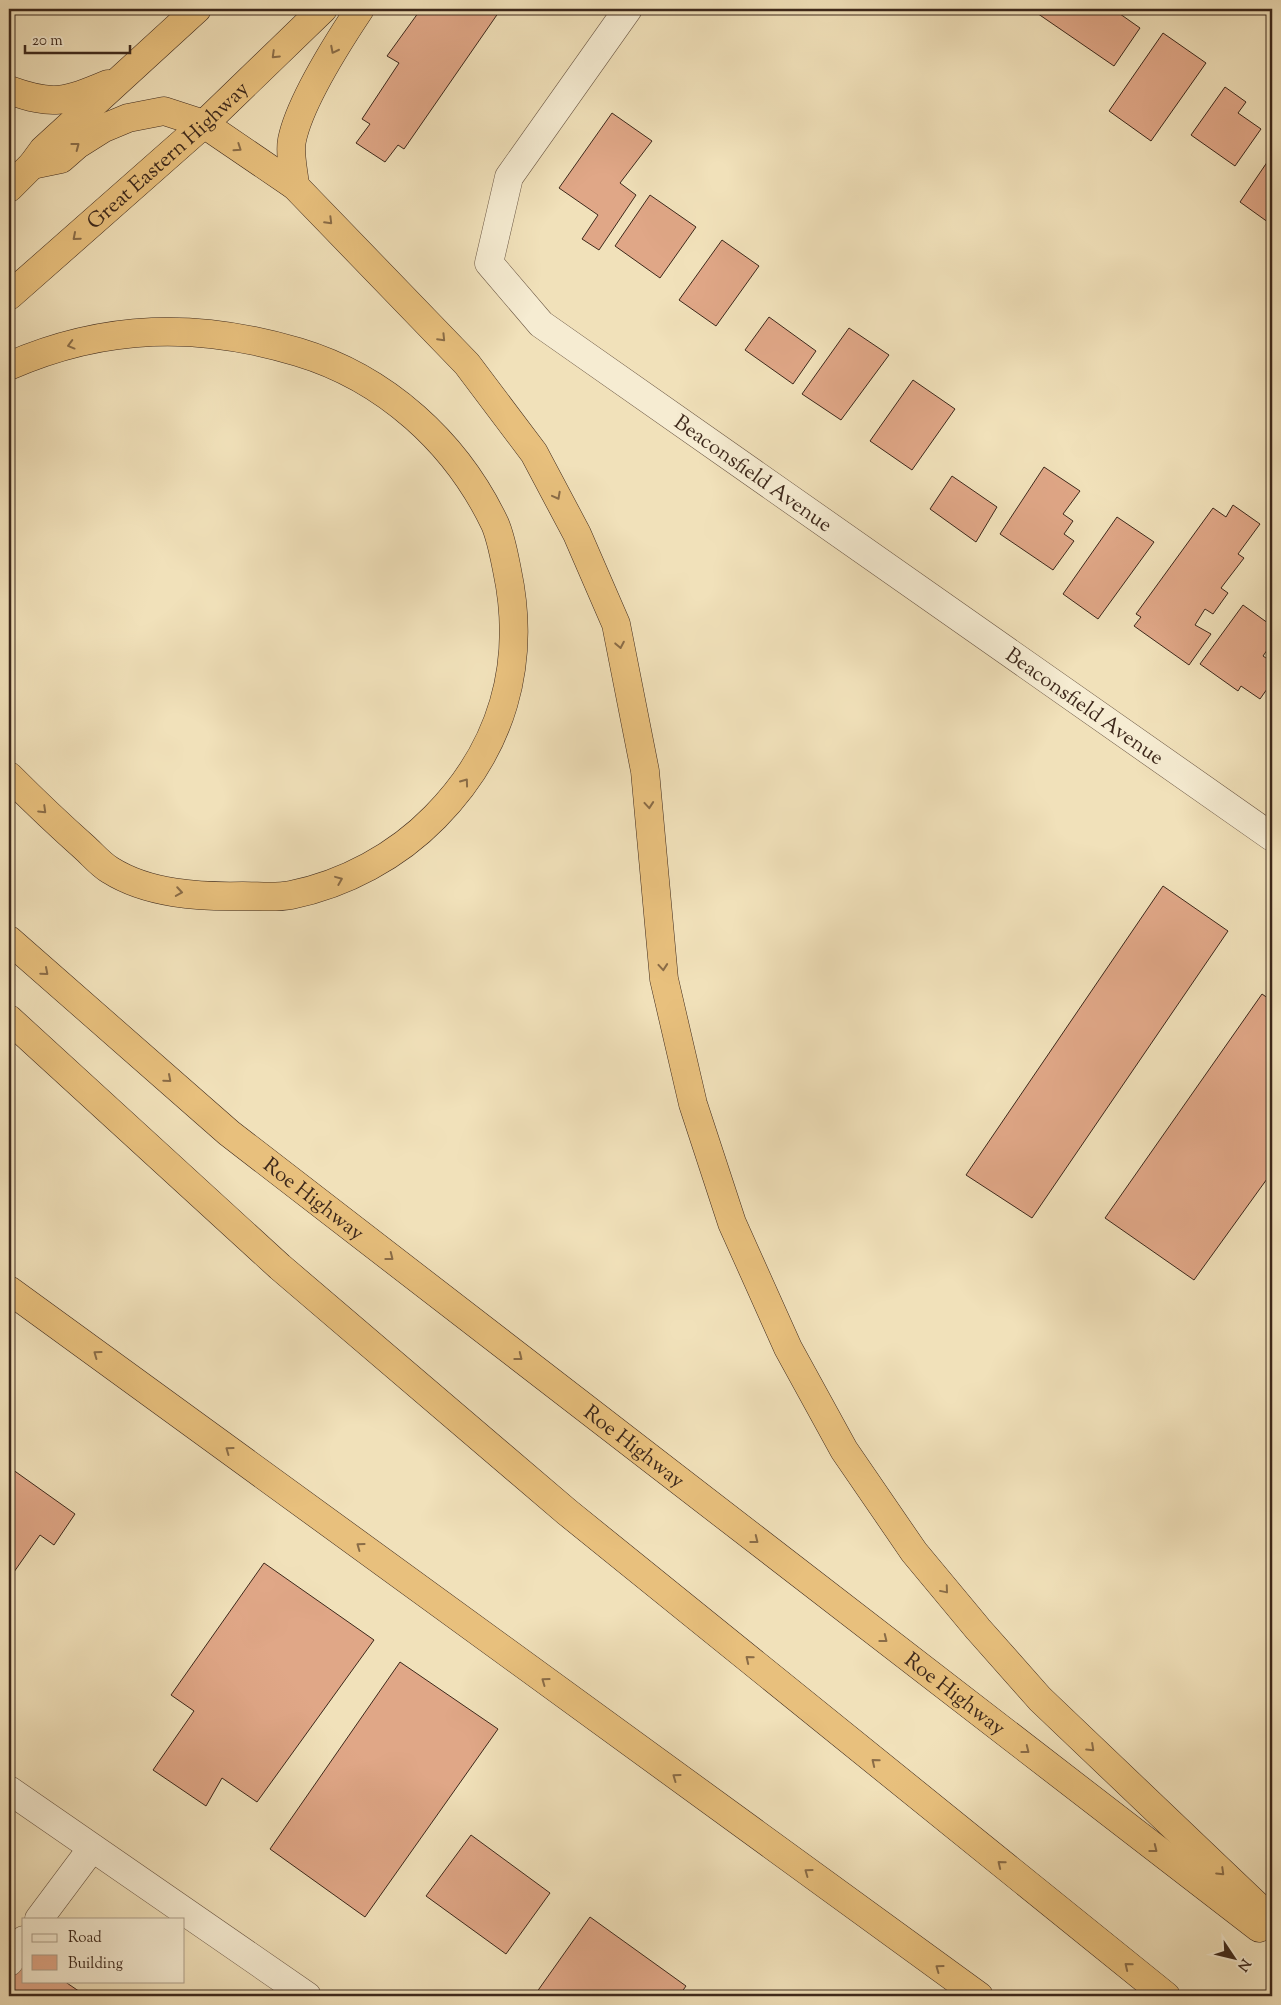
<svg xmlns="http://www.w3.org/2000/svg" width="1281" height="2005" viewBox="0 0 1281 2005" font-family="'Sorts Mill Goudy',serif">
<rect width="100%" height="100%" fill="#f1e1ba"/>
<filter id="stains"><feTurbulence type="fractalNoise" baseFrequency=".004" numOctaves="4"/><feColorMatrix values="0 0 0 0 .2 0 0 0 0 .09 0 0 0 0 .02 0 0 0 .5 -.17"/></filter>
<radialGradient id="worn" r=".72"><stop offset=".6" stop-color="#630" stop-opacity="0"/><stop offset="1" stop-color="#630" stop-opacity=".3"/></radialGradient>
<g fill="#e0a787" stroke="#3d281b">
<path d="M421 9H501L404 149 398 145 385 162 356 143 370 124 362 119 399 63 387 56Z"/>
<path d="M1031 9H1113L1140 28 1114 66Z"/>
<path d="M1163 33 1206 63 1151 141 1109 111Z"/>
<path d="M1225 87 1246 102 1238 113 1261 129 1235 166 1191 135Z"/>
<path d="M612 113 652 141 620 183 636 195 599 250 582 239 598 215 559 188Z"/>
<path d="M1272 155V225L1240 202Z"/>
<path d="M650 195 696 227 660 278 615 246Z"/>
<path d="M722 240 759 266 716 326 679 300Z"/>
<path d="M769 317 816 351 793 384 745 350Z"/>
<path d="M849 328 889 355 841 420 802 394Z"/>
<path d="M913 380 955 409 912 470 870 441Z"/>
<path d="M1044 467 1080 491 1063 514 1073 521 1064 534 1074 541 1053 570 1000 534Z"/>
<path d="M952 476 997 507 976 542 930 509Z"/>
<path d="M1233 505 1260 524 1238 554 1244 558 1221 588 1228 593 1213 614 1205 609 1195 625 1211 634 1189 665 1134 626 1141 617 1136 614 1213 508 1226 517Z"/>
<path d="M1117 517 1154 542 1098 619 1063 594Z"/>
<path d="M1243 605 1272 626V643L1263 656 1272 662V682L1260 699 1241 686 1238 691 1200 664Z"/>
<path d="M1163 886 1228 931 1032 1218 966 1175Z"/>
<path d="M1262 994 1272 1001V1172L1194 1280 1105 1218Z"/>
<path d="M9 1467 75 1514 54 1545 40 1535 9 1579Z"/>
<path d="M264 1563 374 1640 257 1802 222 1778 206 1806 153 1770 194 1711 171 1695Z"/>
<path d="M400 1662 498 1729 365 1917 270 1849Z"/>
<path d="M471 1835 550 1893 506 1954 426 1896Z"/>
<path d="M590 1917 686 1986 679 1996H534Z"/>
<path d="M24 1958V1981H64L86 1996H9V1980Z"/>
</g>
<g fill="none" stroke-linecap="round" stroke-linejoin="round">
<g stroke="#6a5643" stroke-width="29">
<g id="minor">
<path id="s1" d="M628 9 509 177 489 263 541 324 1272 837"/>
<path d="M9 1790 307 1996"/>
<path d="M39 1919 92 1848"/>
<path d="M9 1962 24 1940"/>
</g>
</g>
<g stroke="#3d281b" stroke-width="29">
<g id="highway">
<path d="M9 90C53 106 65 102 108 84"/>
<path d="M32 165 61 159 77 145 104 128 128 118 164 111 204 124 295 186 467 364 534 453 577 534 616 624 645 771 664 979 693 1104 732 1223 788 1348 844 1450 914 1552 978 1629 1040 1699 1272 1920"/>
<path d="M295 186C294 172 289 154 292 140 300 101 338 42 360 9"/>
<path d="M9 188 32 165 43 150 197 9"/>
<path id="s2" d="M9 296 204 124 323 9"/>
<path d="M9 366C105 324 198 322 298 352 385 378 456 442 495 524 501 538 504 555 507 570 527 664 502 749 435 817 397 856 345 884 291 895 276 898 259 896 243 896 199 897 148 894 110 870 100 864 92 854 84 847 58 824 33 800 9 776"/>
<path id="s3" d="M9 940 229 1133 1259 1928"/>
<path d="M9 1019 280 1267 567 1512 1166 1996"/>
<path d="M9 1290 979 1996"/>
</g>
</g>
<use href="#minor" stroke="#f6ecd2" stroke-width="28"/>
<use href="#highway" stroke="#e8c07d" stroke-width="28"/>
</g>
<defs><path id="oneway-chevron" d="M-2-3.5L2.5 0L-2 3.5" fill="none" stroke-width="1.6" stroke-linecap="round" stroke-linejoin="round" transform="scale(1.25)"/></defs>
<g stroke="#8a6c47">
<use href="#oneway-chevron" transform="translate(334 50) rotate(117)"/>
<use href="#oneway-chevron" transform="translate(275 55) rotate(136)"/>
<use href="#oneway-chevron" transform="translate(76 146) rotate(-37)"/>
<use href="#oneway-chevron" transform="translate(238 148) rotate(34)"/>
<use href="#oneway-chevron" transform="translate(329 221) rotate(45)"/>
<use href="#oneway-chevron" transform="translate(76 237) rotate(139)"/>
<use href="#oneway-chevron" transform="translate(442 338) rotate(46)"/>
<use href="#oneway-chevron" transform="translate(71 345) rotate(165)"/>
<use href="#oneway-chevron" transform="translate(557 496) rotate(62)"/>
<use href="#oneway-chevron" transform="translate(620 645) rotate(79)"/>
<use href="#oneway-chevron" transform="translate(465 782) rotate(-54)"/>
<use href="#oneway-chevron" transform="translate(649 805) rotate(85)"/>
<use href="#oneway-chevron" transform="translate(43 810) rotate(44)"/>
<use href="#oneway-chevron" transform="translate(339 880) rotate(-22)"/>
<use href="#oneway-chevron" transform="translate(179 892) rotate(9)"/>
<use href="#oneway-chevron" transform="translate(663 967) rotate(85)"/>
<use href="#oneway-chevron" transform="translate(45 972) rotate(41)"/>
<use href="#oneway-chevron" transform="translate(168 1079) rotate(41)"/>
<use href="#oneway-chevron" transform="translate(390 1257) rotate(38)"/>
<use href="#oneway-chevron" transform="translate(97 1354) rotate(-144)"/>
<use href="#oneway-chevron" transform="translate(519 1357) rotate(38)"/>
<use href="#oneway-chevron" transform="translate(229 1450) rotate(-144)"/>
<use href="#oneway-chevron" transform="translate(755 1540) rotate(38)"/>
<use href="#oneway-chevron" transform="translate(360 1546) rotate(-144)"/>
<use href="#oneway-chevron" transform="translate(945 1590) rotate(50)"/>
<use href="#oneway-chevron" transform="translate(884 1639) rotate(38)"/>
<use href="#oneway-chevron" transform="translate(749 1659) rotate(-141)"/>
<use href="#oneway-chevron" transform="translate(545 1681) rotate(-144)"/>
<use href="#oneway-chevron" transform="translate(1091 1748) rotate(43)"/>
<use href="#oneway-chevron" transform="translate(1026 1750) rotate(38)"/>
<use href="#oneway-chevron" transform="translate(875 1762) rotate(-141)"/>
<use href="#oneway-chevron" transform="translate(676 1777) rotate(-144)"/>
<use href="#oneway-chevron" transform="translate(1154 1849) rotate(38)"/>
<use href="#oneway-chevron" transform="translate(1001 1864) rotate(-141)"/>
<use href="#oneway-chevron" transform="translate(808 1872) rotate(-144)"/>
<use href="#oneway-chevron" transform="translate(1221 1872) rotate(44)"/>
<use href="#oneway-chevron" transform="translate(1128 1966) rotate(-141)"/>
<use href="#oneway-chevron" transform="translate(939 1968) rotate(-144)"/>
</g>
<g text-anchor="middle" stroke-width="4" stroke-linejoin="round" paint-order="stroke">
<g font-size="21" fill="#3d281b" stroke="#f6ecd2">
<text dy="7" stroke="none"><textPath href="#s2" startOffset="212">Great Eastern Highway</textPath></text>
<text dy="7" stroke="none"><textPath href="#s1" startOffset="634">Beaconsfield Avenue</textPath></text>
<text dy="7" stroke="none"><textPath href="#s1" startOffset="1039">Beaconsfield Avenue</textPath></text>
<text dy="7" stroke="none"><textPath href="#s3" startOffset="400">Roe Highway</textPath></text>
<text dy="7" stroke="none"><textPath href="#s3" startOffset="805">Roe Highway</textPath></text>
<text dy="7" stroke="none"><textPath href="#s3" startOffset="1210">Roe Highway</textPath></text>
</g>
</g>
<rect width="1281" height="2005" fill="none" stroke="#f1e1ba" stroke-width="30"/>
<rect x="10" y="10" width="1261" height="1985" fill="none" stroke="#3d281b" stroke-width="2.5"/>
<rect x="15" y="15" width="1251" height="1975" fill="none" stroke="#3d281b"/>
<rect x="22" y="1918" width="162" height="65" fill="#f6ecd2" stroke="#ac9e89"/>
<rect x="32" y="1934" width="25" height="8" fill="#f6ecd2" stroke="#ac9e89"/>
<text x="68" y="1942" font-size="15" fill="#3d281b">Road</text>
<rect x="32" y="1955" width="25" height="15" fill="#e0a787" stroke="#ac9e89"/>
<text x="68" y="1968" font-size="15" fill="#3d281b">Building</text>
<g transform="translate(1234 1958) rotate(125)" stroke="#f6ecd2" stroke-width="4" paint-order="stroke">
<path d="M0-4L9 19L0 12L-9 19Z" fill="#3d281b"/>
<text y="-8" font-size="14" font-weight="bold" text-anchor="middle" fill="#3d281b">N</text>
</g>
<path d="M25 45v8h105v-8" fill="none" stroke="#3d281b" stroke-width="2.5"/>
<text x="32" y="45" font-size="15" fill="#3d281b" stroke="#f6ecd2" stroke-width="4" paint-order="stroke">20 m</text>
<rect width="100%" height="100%" filter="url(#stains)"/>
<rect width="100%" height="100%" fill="url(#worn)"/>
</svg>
